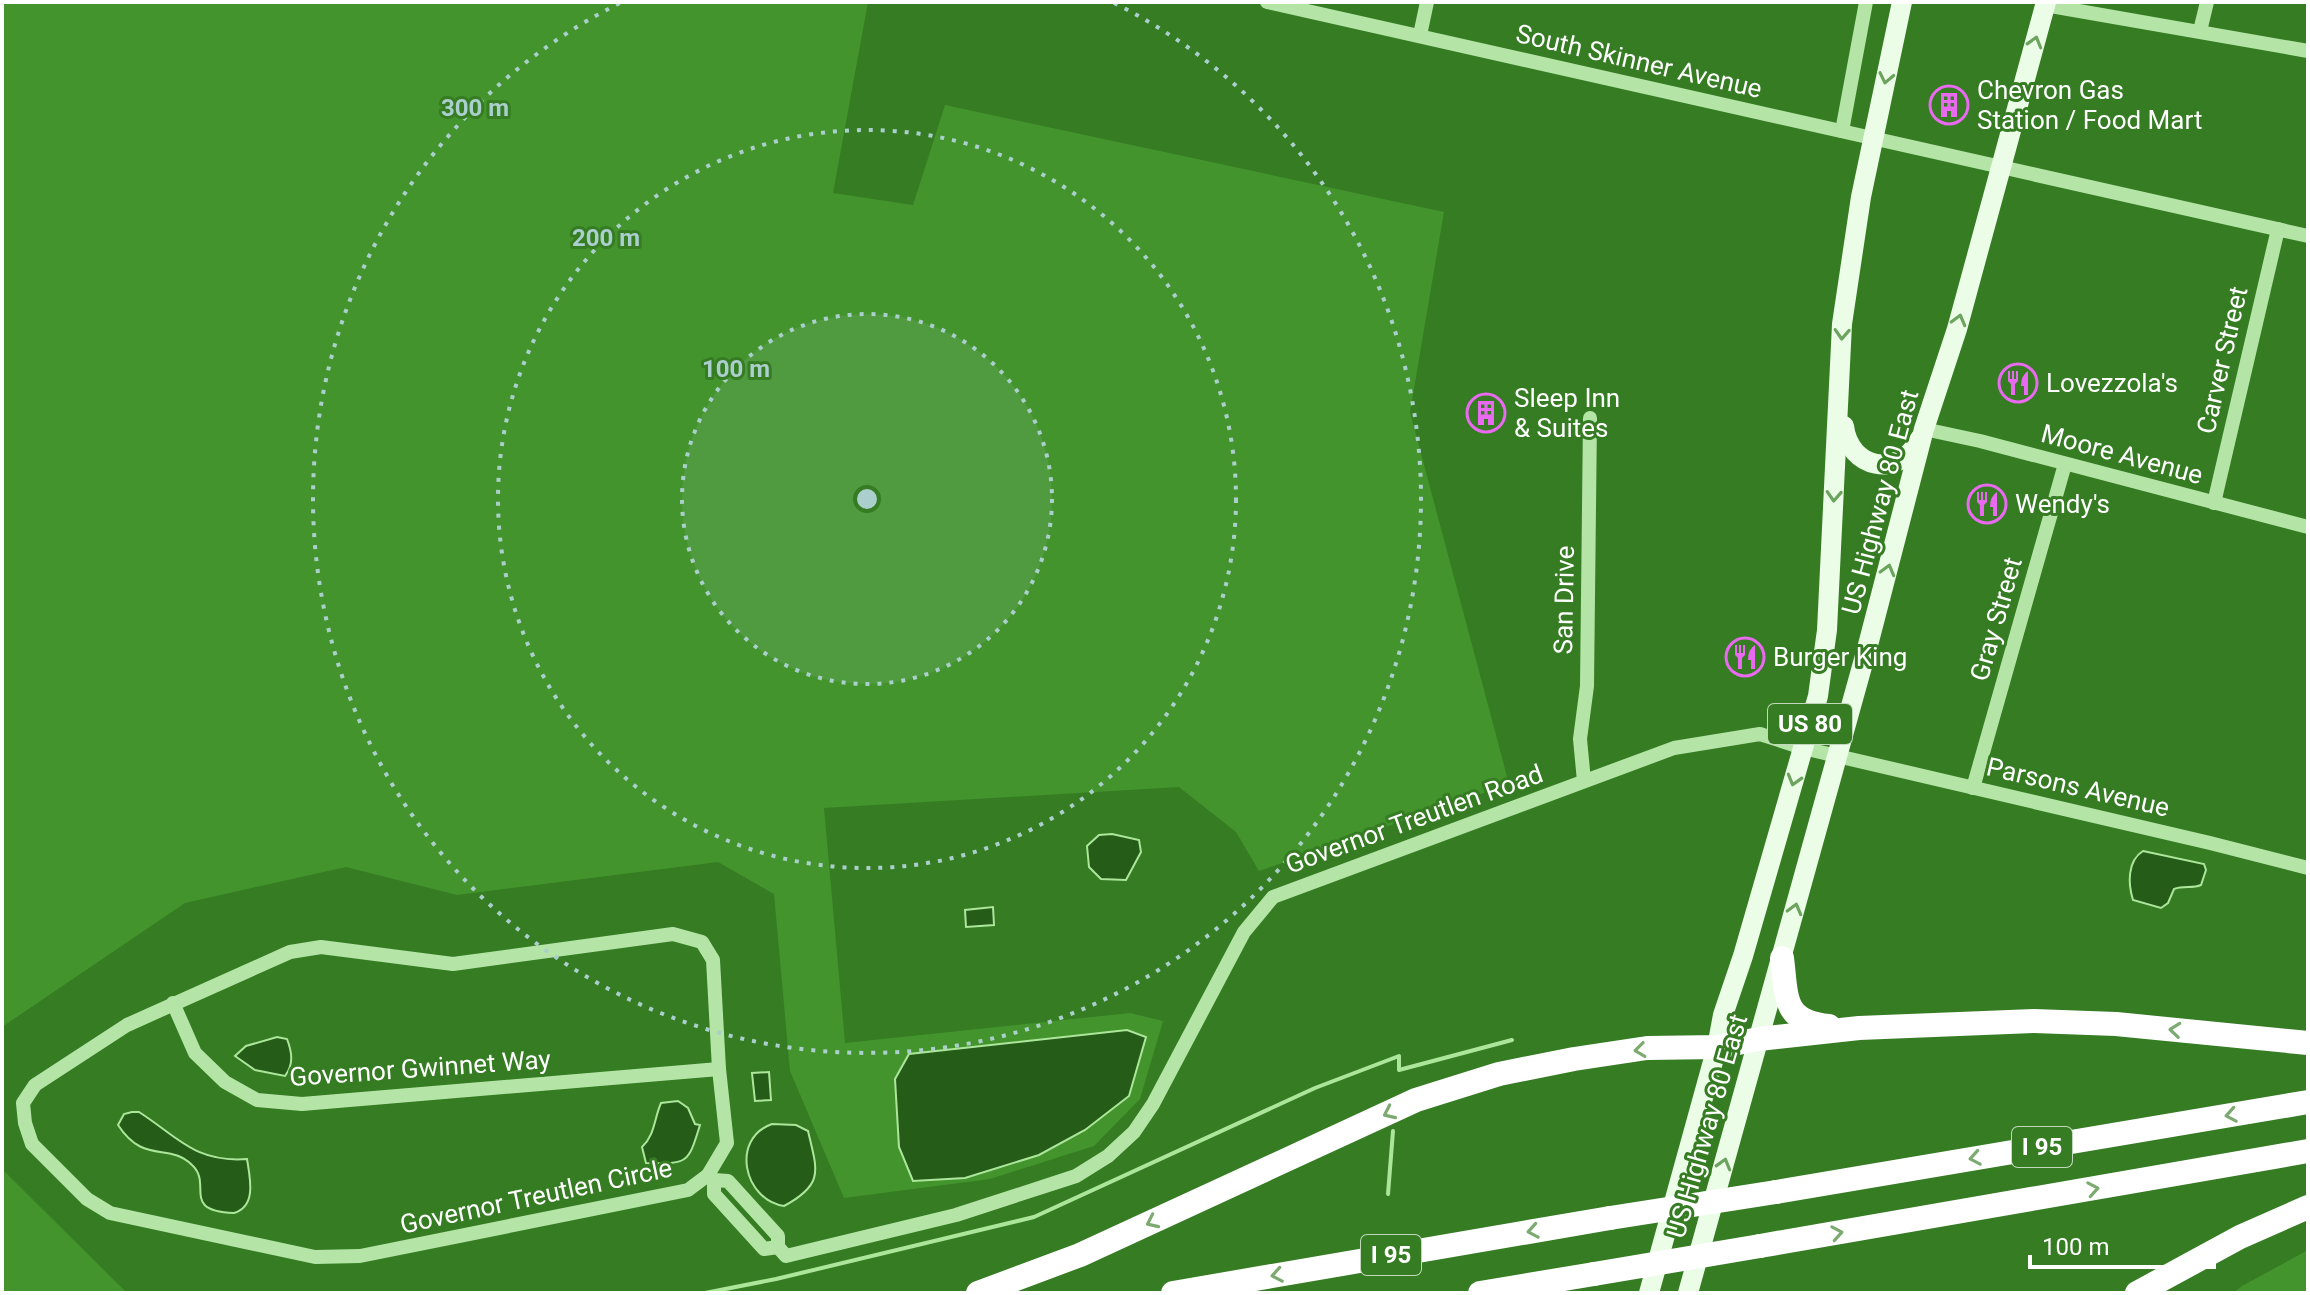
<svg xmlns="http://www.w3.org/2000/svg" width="2310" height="1295" viewBox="0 0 2310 1295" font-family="Roboto,sans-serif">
<rect width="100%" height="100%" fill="#357c23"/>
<g fill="#44942d">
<path d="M2 2H868L833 193 913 205 945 105 1444 212 1410 412 1509 784 1259 871 1236 832 1179 787 824 808 845 1043 1130 1013 1163 1021 1140 1099 1094 1146 990 1179 844 1198 790 1071 774 894 718 862 457 895 346 867 185 903 2 1027Z"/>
<path d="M2 1169 127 1293H2Z"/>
<path d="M2308 1250V1293H2233L2242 1286Z"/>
</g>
<g fill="#255c18" stroke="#ace69b" stroke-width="2">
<path d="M1112 834 1139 840 1141 852 1126 880 1101 879 1089 867 1087 846 1099 835Z"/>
<path d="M2143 851 2204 864 2206 870 2201 885C2192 889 2184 885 2174 889L2168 903 2161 908 2133 900C2128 884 2127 861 2143 851Z"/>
<path d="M993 907 994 925 966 927 965 910Z"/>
<path d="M1127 1030 1146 1037 1129 1096 1085 1130 1039 1155 965 1178 913 1181 899 1147 895 1079 909 1054Z"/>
<path d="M277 1037 287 1039C292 1052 294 1064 285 1076L255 1070 235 1056 246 1046Z"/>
<path d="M769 1072 771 1100 755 1101 752 1073Z"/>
<path d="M678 1101 688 1108 695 1124 700 1125C688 1164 688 1164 646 1163L642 1147C655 1135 654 1119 661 1103Z"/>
<path d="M132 1112H139C178 1137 195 1163 247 1159 250 1178 257 1206 234 1213 180 1211 213 1184 192 1165 169 1142 144 1165 118 1125L124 1114Z"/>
<path d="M772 1124 796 1125 808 1131C817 1170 825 1184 784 1206 744 1200 730 1139 772 1124Z"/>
</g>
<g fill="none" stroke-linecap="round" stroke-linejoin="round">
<g stroke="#ace69b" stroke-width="4">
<path d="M1388 1194 1393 1131"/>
<path d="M705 1293 776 1279 1034 1217 1315 1088 1399 1056V1070L1512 1040"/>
</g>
<g stroke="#b4e5a7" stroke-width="14">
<path d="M1267 2 2308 236"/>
<path d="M2045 5 2308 51"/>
<path d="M2200 31 2207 2"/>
<path d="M1420 35 1427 2"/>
<path d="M1842 131 1866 2"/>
<path d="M1924 429 1980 441 2308 527"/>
<path d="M2214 503 2278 229"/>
<path d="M1584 781 1580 739 1587 686 1590 418"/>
<path d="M1973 788 2065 464"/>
<path d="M673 934 702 942 713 960 719 1069 727 1143 708 1175 688 1190 360 1256 315 1257 110 1213 87 1199 32 1144 25 1123 23 1103 35 1085 127 1025 290 952 321 947 453 964Z"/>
<path d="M173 1003 195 1053 225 1082 257 1100 302 1104 719 1069"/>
<path d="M708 1175 714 1180 728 1181 778 1236V1247L786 1256 956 1215 1076 1176 1108 1156 1134 1132 1153 1104 1244 932 1273 897 1674 748 1760 734 1803 748 2210 843 2308 868"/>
<path d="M714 1180V1194L764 1249 778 1247"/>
</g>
<g stroke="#ebfde7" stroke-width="20">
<path d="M1844 426C1849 469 1899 479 1919 440"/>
<path d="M1649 1293 1717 1047 1723 1015 1743 956 1818 696 1827 630 1842 324 1861 197 1902 2"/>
<path d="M1688 1293 1868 645 1924 429 1957 329 2046 2"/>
</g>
<g stroke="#fff" stroke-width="24">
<path d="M1782 958C1787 997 1782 1022 1829 1026"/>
<path d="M1776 1192 2308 1102"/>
<path d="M1760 1246 2308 1151"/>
<path d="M978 1293 1080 1255 1416 1100 1499 1074 1574 1059 1647 1048 1717 1047 1759 1039 1859 1028 2034 1021 2116 1024 2308 1043"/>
<path d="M1173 1293 1610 1218"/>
<path d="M1480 1293 1594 1274"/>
<path d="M2137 1293 2240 1237 2308 1207"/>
</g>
<g stroke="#fff" stroke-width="24">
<path d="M1610 1218 1776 1192"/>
<path d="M1594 1274 1760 1246"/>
</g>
</g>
<defs><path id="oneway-chevron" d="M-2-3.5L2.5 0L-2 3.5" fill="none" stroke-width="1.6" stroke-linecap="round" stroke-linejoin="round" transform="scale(2)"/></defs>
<g stroke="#6ca35e">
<use href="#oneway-chevron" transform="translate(2035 42) rotate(-74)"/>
<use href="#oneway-chevron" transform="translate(1886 78) rotate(102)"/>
<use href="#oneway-chevron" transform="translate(1959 320) rotate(-75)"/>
<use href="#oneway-chevron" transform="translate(1842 334) rotate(93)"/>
<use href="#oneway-chevron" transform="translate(1834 496) rotate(93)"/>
<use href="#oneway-chevron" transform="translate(1888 570) rotate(-75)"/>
<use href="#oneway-chevron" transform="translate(1794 780) rotate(106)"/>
<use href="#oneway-chevron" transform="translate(1795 909) rotate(-75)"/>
<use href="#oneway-chevron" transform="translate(1724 1164) rotate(-74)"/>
</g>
<g stroke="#7caa70">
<use href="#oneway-chevron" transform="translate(2175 1030) rotate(-174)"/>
<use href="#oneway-chevron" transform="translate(1640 1050) rotate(173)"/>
<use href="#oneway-chevron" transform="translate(1389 1113) rotate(155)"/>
<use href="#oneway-chevron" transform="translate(2231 1115) rotate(170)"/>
<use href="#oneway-chevron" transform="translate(1975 1158) rotate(170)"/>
<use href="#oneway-chevron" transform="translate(2093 1189) rotate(-10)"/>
<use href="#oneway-chevron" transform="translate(1152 1222) rotate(155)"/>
<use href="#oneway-chevron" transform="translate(1533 1231) rotate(170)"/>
<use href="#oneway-chevron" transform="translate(1837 1233) rotate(-10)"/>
<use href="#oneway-chevron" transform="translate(1277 1275) rotate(170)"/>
</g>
<circle cx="867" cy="499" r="185" fill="#abcfcc" fill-opacity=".12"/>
<g fill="none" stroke="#abcfcc" stroke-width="4" stroke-dasharray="4 8">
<circle cx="867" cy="499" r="185"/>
<circle cx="867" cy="499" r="369"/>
<path d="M1114 3A554 554 0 1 1 620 3"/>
</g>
<defs>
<g id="building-ring" transform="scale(2)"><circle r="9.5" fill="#357c23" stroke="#e96af0" stroke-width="1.5"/><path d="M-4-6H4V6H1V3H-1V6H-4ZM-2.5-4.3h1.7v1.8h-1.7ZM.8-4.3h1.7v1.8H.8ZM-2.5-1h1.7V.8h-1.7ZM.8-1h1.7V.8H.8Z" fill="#e96af0"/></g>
<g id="restaurant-ring" transform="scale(2)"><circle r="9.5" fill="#357c23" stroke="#e96af0" stroke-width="1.5"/><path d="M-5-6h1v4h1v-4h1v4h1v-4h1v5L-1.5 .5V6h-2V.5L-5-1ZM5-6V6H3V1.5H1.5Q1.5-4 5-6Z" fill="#e96af0"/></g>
</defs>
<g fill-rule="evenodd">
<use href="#building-ring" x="1949" y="105"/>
<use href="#restaurant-ring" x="2018" y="383"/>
<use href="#building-ring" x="1486" y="413"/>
<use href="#restaurant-ring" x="1987" y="504"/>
<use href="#restaurant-ring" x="1745" y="657"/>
</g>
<g text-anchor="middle" stroke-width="6" stroke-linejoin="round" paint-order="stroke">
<g fill="#357c23" stroke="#c2d8bd" stroke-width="2">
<rect x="1768" y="704" width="84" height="40" rx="6"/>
<rect x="2012" y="1127" width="60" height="40" rx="6"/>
<rect x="1361" y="1235" width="60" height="40" rx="6"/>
</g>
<g font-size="24" font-weight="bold" fill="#fff">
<text x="1810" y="732">US 80</text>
<text x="2042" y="1155">I 95</text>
<text x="1391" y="1263">I 95</text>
</g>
<g font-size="26" fill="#fff" stroke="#357c23">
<text transform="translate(1639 61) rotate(13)" y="9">South Skinner Avenue</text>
<text transform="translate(2222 360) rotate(-77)" y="9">Carver Street</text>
<text transform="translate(2122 454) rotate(15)" y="9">Moore Avenue</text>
<text transform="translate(1880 502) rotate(-75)" y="9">US Highway 80 East</text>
<text transform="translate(1564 600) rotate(-89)" y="9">San Drive</text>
<text transform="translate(1996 619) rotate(-74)" y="9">Gray Street</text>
<text transform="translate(2078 787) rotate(13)" y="9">Parsons Avenue</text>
<text transform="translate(1414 819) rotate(-20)" y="9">Governor Treutlen Road</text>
<text transform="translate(420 1068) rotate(-4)" y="9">Governor Gwinnet Way</text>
<text transform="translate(1707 1126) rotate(-74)" y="9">US Highway 80 East</text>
<text transform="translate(536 1196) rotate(-12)" y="9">Governor Treutlen Circle</text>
</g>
<g font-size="26" fill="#fff" stroke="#357c23" text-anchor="start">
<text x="1977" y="99">Chevron Gas<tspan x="1977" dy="30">Station / Food Mart</tspan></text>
<text x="2046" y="392">Lovezzola's</text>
<text x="1514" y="407">Sleep Inn<tspan x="1514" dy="30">&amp; Suites</tspan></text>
<text x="2015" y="513">Wendy's</text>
<text x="1773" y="666">Burger King</text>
</g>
</g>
<circle cx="867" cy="499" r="12" fill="#abcfcc" stroke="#357c23" stroke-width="4"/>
<g font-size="24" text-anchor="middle" font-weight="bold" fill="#abcfcc" stroke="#357c23" stroke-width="6" stroke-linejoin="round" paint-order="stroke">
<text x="475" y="116">300 m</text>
<text x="606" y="246">200 m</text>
<text x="736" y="377">100 m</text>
</g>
<rect width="2310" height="1295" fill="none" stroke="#ffffff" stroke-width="8"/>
<path d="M2030 1255v12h184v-12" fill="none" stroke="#ffffff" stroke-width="4"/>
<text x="2042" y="1255" font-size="24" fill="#ffffff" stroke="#357c23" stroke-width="6" paint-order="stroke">100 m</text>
</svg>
